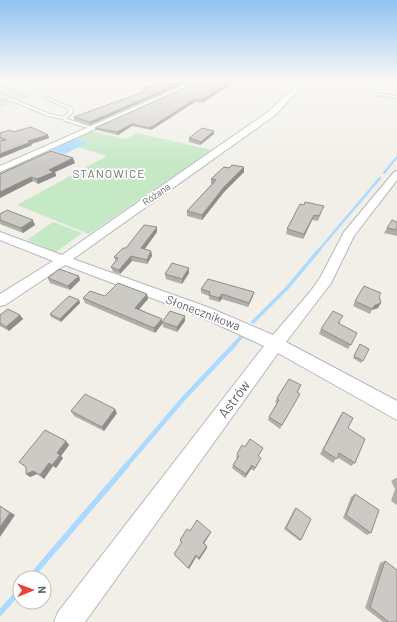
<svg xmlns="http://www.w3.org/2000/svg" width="397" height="622" viewBox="0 0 397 622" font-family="Barlow,sans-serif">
<rect width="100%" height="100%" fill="#f1efe8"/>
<g fill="#c5e8c5">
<path d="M8 86 33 95 0 108V88Z"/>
<path d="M91 131 126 139 137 133 212 150 89 234 17 205 107 156 78 147 87 143 73 139Z"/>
<path d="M53 222 82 233 56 252 27 240Z"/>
</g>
<path fill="#aadaff" d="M76 139 87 143 64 154 52 150Z"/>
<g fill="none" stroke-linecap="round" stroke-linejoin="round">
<g stroke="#aadaff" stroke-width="2">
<path d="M384 173 397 157"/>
<path d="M379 179 380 178"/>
</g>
<path stroke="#aadaff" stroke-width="2.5" d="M318 251 380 178"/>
<g stroke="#aadaff" stroke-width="3.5">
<path d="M253 322 288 287 319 250"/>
<path d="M234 345 241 337"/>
</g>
<path stroke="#aadaff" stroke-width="4.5" d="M126 466 184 398 235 344"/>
<g stroke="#aadaff" stroke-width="5.5">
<path d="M30 578 127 465"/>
<path d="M0 613 20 590"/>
</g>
<g stroke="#b5b8bc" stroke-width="2">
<g id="service">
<path d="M377 93 397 96V98L376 95Z"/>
<path d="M0 94 50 114 63 117 69 112V109L44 98 47 97 72 108 73 112 66 118 67 119 95 128 92 129 65 121 63 119 48 116 0 96Z"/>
</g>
</g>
<g stroke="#b5b8bc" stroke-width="2">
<g id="minor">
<path d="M196 80H204L0 172V166Z"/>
<path d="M302 80H309L274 116 73 259 210 308 273 335 310 292 320 278 344 232 394 172 397 171V180L354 236 331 283 286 342 397 401V420L278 353 85 622H54L58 612 264 346 199 316 65 265 5 305 0 306V294L53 261 0 240V232L62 255 268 112Z"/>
</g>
</g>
<g stroke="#f2c960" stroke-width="2">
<path id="primary" d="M5 80H22L0 87V81Z"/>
</g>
<use href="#service" fill="#fff" fill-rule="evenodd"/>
<use href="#minor" fill="#fff" fill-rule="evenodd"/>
<use href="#primary" fill="#fff2af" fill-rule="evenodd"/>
</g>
<g fill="#afaea9">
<path d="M170 80 90 125 74 120V117L142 92V89Z"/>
<path d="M202 80H236L230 85 202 103 195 102 151 130 132 126 118 135 96 130 95 128Z"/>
<path d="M13 132 48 135 49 138 31 144 32 145 0 158V141H3L0 139V133Z"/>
<path d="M214 134 200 145 189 142V138Z"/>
<path d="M75 163 55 172 56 176 38 184 33 181 0 198V174Z"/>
<path d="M244 167V172L224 192 202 220 187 216V211L212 184H211V179L229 168Z"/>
<path d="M322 211 318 221 312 220 303 239 286 234 287 229Z"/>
<path d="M0 214 35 225 23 233 0 224Z"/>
<path d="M397 222V236L384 233 387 228Z"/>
<path d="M157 232 144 249 151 251 152 256 147 264 132 261 120 274 113 272 111 267 116 262 114 257 126 248Z"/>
<path d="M189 273 182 284 166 279 165 274Z"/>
<path d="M48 278 80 280 70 290 50 283Z"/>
<path d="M201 289 253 296 248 307 222 299 219 302 209 299V296L201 293Z"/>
<path d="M147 294 148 299 139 309 162 319V324L155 333 85 303 83 298Z"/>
<path d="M379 296 381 303 378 308 372 310 370 314 353 306 355 301Z"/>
<path d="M79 300 80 303 61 322 51 317 50 314Z"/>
<path d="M0 315H20L23 319 9 331 0 326Z"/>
<path d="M185 316V321L177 332 163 327 162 322Z"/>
<path d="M341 321 339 324 357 333 348 349 319 334 321 329Z"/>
<path d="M360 344 369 349 361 363 353 358Z"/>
<path d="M301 385 298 392 300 394 298 397 280 429 268 420 269 417 277 403 275 402 277 398Z"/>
<path d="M71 411 117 413 104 431 74 416Z"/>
<path d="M343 412 348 428 355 463 351 466 337 457 333 463 320 454 340 416Z"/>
<path d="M66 441 69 445 61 456 63 458 56 468 53 466 44 479 37 474 30 477 26 474V467L19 462Z"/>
<path d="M245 447 263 448 258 457 259 462 254 471 251 469 245 478 232 468 233 465 237 459 236 458 237 454Z"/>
<path d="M396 478H397V505L391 501 395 489 391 481Z"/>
<path d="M355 494 371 533 367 535 343 518 351 497Z"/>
<path d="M295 508 301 540 300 541 284 529Z"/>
<path d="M190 531 210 534 204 544 207 548 199 560 196 557 189 569 175 556 174 554 182 543 180 542V540Z"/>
<path d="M385 561 397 622H383L365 608 380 563Z"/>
</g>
<g fill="#8f8d8a">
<path d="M187 80H192L90 125V122Z"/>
<path d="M234 80H236L230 85 202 103V100Z"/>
<path d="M195 99V102L151 130 150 128Z"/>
<path d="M132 124V126L118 135 117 132Z"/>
<path d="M214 131V134L200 145 201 142Z"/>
<path d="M48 135 49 138 31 144 32 145 0 158V154L28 141Z"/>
<path d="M73 158 75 163 55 172 56 176 38 184 37 179 49 170Z"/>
<path d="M244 167V172L224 192 202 220V215L224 187Z"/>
<path d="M31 177 33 181 0 198V192Z"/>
<path d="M314 215 312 220 303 239 304 234Z"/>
<path d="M33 220 35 225 23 233 21 228Z"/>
<path d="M157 227V232L142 253 141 248Z"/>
<path d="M151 251 152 256 147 264V260Z"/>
<path d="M131 256 132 261 120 274 119 270Z"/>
<path d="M189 268V273L182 284V279Z"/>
<path d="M79 276 80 280 70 290 68 286Z"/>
<path d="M254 292 253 296 248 307 249 303Z"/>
<path d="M147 294 148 299 136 313 135 308Z"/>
<path d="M222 294V299L219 302V298Z"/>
<path d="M79 300 80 303 61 322 60 319Z"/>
<path d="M381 303 378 308 372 310 375 305Z"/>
<path d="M20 315 23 319 9 331 6 327Z"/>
<path d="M185 316V321L177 332V327Z"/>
<path d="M162 319V324L155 333 154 328Z"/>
<path d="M115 409 117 413 104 431 102 427Z"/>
<path d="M66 441 69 445 61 456 63 458 56 468 52 465 57 453Z"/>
<path d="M49 463 53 466 44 479 40 475Z"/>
<path d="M252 465 251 469 245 478 246 474Z"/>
<path d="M33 471 37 474 30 477 26 474Z"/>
<path d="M0 506 15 515 0 537Z"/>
<path d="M211 532 210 534 203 545V543Z"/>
<path d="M207 546V548L199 560V558Z"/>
<path d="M196 555V557L189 569 188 568Z"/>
</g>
<g fill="#cccac5" stroke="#8f8d8a">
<path d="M170 80H187L90 122 74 117 143 92 142 89Z"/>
<path d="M202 80H234L202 100 195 99 150 128 132 124 117 132 95 128Z"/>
<path d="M31 127 48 135 28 141 31 142 0 154V141L6 140 0 137V133L10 130 13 132Z"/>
<path d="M202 128 214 131 201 142 189 138Z"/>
<path d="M51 151 73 158 49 170 54 172 37 179 31 177 0 192V174Z"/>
<path d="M232 165 244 167 224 187 202 215 187 211 216 180 211 179 224 167 229 168Z"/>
<path d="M305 202 324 206 319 216 314 215 304 234 287 229 300 204 304 205Z"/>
<path d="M7 210 33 220 21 228 0 220V214Z"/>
<path d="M392 220 397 222V230L387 228Z"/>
<path d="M144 225 157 227 141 248 151 251 147 260 131 256 119 270 111 267 118 258 114 257 123 248H126Z"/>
<path d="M172 263 189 268 182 279 165 274Z"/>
<path d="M59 269 79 276 68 286 48 278Z"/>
<path d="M208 279 254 292 249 303 222 294 219 298 209 295 210 292 201 289Z"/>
<path d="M118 283 147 294 135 308 162 319 154 328 83 298 90 291 105 296Z"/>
<path d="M364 286 381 293 379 296 381 303 375 305 372 309 355 301Z"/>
<path d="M69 296 79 300 60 319 50 314Z"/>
<path d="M8 309 20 315 6 327 0 323V315Z"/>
<path d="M170 311 185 316 177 327 162 322Z"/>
<path d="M333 311 343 316 338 323 357 333 351 345 321 329Z"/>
<path d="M360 344 369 349 363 361 354 356Z"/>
<path d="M289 379 301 385 297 392 300 394 282 425 269 417 279 400 277 398Z"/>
<path d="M85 394 115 409 102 427 71 411Z"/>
<path d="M343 412 353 418 348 428 365 439 355 463 339 453 337 459 323 450Z"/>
<path d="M45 430 66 441 57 453 60 455 52 465 49 463 40 475 33 471 26 474V467L19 462Z"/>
<path d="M250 439 263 448 258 456 261 458 255 468 252 465 246 474 233 465 239 456 237 454 242 445 245 447Z"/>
<path d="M355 494 379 510 371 533 346 515Z"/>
<path d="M0 506 10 513 0 527Z"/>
<path d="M296 508 311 519 301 540 286 528Z"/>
<path d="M197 520 211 532 203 543 207 546 199 558 196 555 188 568 174 554 182 542 180 540 187 529 190 531Z"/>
<path d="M385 561 397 570V622H389L370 607Z"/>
</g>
<linearGradient id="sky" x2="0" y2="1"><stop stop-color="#8fc3f1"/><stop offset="0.48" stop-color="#f9f8f5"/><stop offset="1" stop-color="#f9f8f5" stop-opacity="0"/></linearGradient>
<rect width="397" height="167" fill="url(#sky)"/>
<g text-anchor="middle" stroke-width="3.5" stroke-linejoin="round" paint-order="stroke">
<g font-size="10" fill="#5f6368" stroke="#fff">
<text transform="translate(156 194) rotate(-35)" y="4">Różana</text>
</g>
<g font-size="12" letter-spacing="1" fill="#70757a" stroke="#fff">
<text x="109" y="178">STANOWICE</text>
</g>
<g font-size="12" fill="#5f6368" stroke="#fff">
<text transform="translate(203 313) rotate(21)" y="4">Słonecznikowa</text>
</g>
<g font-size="14" fill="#5f6368" stroke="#fff">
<text transform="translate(234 399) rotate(-53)" y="5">Astrów</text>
</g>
</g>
<g transform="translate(32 590) rotate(89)"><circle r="19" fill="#ffffff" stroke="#bfc1c3"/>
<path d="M0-3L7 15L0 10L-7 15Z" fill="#ea4335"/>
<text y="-6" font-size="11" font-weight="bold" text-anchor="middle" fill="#5f6368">N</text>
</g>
</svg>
